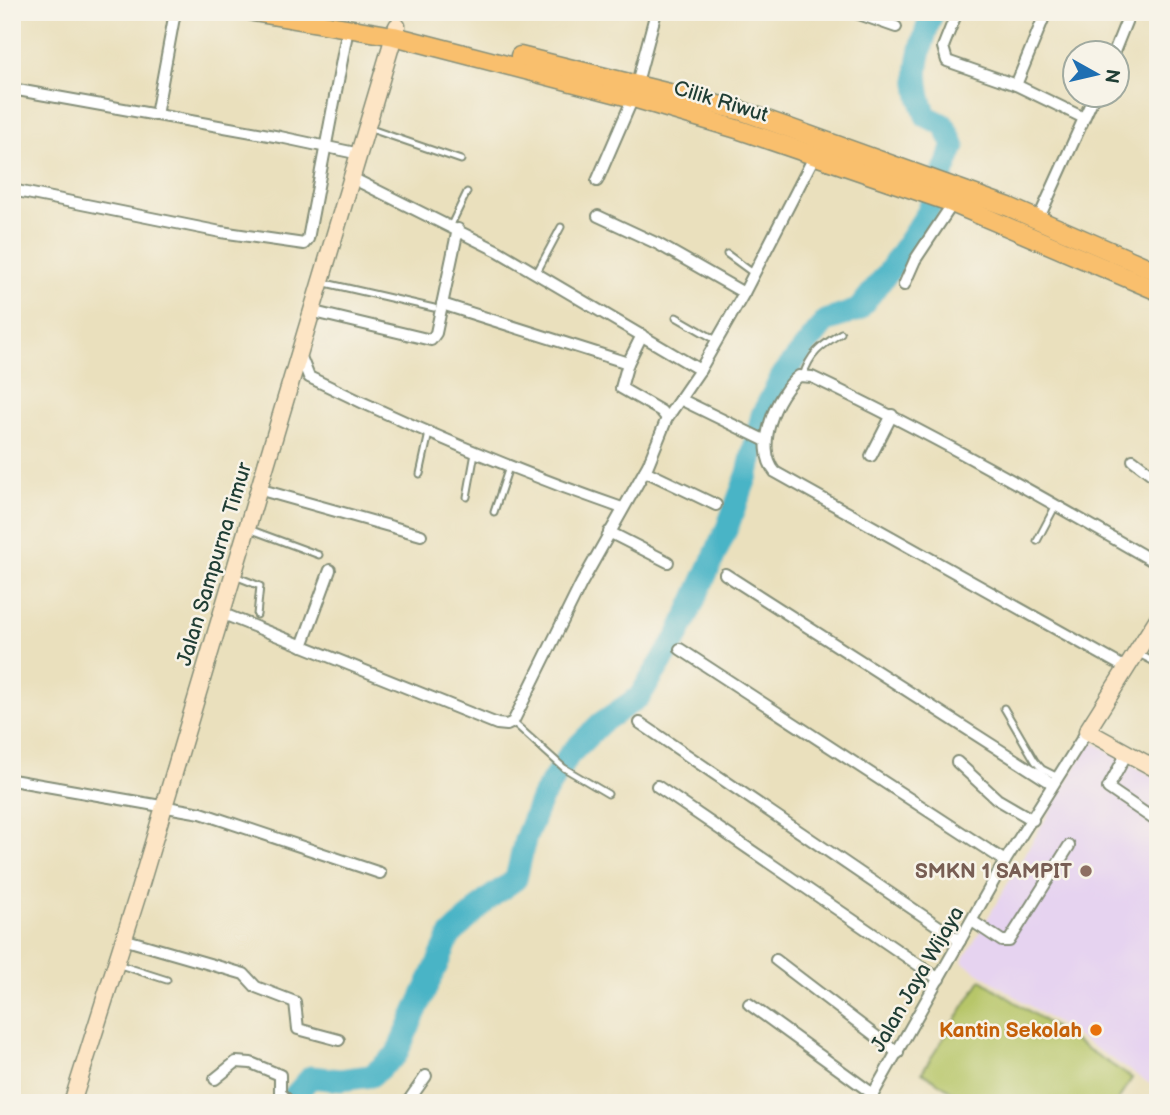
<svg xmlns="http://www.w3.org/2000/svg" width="1170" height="1115" viewBox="0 0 1170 1115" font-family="'Balsamiq Sans',sans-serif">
<rect width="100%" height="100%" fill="#f7f3e8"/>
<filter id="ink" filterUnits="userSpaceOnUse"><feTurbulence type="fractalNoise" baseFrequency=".0143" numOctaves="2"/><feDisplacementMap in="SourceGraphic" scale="14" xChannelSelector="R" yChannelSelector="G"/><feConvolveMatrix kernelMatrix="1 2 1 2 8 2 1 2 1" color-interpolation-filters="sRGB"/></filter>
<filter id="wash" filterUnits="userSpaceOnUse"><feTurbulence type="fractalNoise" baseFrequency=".00686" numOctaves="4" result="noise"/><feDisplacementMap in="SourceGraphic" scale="28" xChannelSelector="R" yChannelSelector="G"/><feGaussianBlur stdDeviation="1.57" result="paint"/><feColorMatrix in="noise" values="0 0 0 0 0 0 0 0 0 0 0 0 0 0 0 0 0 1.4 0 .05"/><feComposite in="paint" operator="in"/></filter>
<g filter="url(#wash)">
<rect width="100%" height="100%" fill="#eae0bd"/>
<path fill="#e6d3f0" d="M1091 741 1158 780V1089L962 962Z"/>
<path fill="#b7c669" stroke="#6b824e" stroke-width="2" d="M981 980 1132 1078 1116 1103H970L922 1072Z"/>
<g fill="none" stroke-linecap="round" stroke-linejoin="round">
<path stroke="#49b4c6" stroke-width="23" d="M288 1103 311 1077 340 1080 371 1076 396 1055 450 936 488 899 516 879 525 840 541 799 569 755 601 723 639 697 678 636 727 528 748 473 762 415 782 376 826 321 858 310 889 271 927 214 954 146 944 125 926 116C910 74 919 54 932 12"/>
</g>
</g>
<g filter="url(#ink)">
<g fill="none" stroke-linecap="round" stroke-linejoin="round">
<g stroke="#848e78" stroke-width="9">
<g id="lane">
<path d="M368 128 461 160"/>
<path d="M451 225 467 192"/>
<path d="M727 254 753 273"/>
<path d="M536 274 561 227"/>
<path d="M321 282 434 308"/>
<path d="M676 317 716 340"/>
<path d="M803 376C810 353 821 346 841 333"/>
<path d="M420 474 429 433"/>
<path d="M467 497 475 453"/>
<path d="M494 512 509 467"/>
<path d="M249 529 319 555"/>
<path d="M1037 541 1056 505"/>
<path d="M235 576 260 586 257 615"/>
<path d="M1139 654 1158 664"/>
<path d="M1004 708 1035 761 1042 769 1058 777"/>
<path d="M513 722 564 768 608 794"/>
<path d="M117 964 167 980"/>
</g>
</g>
<g stroke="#848e78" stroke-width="14">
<g id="street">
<path d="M853 12 896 27"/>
<path d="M957 12 943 47 947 61 1016 85 1084 118"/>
<path d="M1114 52 1130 12"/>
<path d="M1016 85 1046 12"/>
<path d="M12 89 280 137 360 154"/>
<path d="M156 115 175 12"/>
<path d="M352 178 498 251 700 370"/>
<path d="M597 181 633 98 656 12"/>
<path d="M12 190 221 232 304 244 308 239 348 28"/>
<path d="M598 216 658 244 744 293"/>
<path d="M1038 220 1095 94"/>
<path d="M904 285 915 260 953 203"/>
<path d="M442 304 628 363"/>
<path d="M310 311 431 340 436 333 458 229"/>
<path d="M642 335 628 363 621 388 661 411 667 418"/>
<path d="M299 352 309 377C411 427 515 471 622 508"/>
<path d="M680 399 766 441"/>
<path d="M871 456 892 415"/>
<path d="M1133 460 1158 479"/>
<path d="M645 471 716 505"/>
<path d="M258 489 421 535"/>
<path d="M609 532 668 562"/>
<path d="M725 574 1053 784"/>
<path d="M221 613 497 724 507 725 513 722 581 584 648 465 667 418 700 370 744 293 815 155"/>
<path d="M302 646 330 570"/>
<path d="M680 649 1005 861"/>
<path d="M1126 668 775 472C754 447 776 394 799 376L812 377C930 433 1044 498 1158 564"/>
<path d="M640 723 960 941"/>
<path d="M1127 753 1108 788 1158 822"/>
<path d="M957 762 997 799 1033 820"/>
<path d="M12 780 201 813 380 873"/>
<path d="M657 786 939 979"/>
<path d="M972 921 1002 941H1009L1069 846"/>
<path d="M123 939 244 974 256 987 295 1002 298 1029 339 1040"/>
<path d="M776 960 898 1053"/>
<path d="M749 1004 873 1094"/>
<path d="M215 1079 236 1062 251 1063 280 1075V1093L291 1103"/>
<path d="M407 1103 426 1076"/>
<path d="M868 1103 1005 861 1087 731"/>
</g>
</g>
<g stroke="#848e78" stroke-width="19">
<g id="secondary">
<path d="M1158 618 1087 731 1158 770"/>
<path d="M72 1103 137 897 397 26"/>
</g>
</g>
<g stroke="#848e78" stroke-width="21">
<g id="primary">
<path d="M253 12 394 36 633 98 740 130 947 201 1158 291"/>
<path d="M520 56 742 111 1009 207 1158 272"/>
</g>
</g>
<use href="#lane" stroke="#fff" stroke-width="5"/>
<use href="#street" stroke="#fff" stroke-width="10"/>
<use href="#secondary" stroke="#fde5c5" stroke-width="16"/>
<use href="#primary" stroke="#f9bf6d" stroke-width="18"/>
</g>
</g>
<circle fill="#8d6e63" stroke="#f7f3e8" stroke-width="2.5" cx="1086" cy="871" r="7"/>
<circle fill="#e8710a" stroke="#f7f3e8" stroke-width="2.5" cx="1096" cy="1030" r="7"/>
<g text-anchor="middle" stroke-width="5" stroke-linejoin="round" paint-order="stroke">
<g font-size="21" fill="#1f3d34" stroke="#f7f3e8">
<text transform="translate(721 101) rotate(17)" y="7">Cilik Riwut</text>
<text transform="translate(214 564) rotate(-73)" y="7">Jalan Sampurna Timur</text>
<text transform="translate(917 979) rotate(-60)" y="7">Jalan Jaya Wijaya</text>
</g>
<g font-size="21" font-weight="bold" fill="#785e54" stroke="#f7f3e8" text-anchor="end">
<text x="1072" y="878">SMKN 1 SAMPIT</text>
</g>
<g font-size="21" font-weight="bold" fill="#c56008" stroke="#f7f3e8" text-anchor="end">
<text x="1082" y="1037">Kantin Sekolah</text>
</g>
</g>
<rect width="1170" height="1115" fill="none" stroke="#f7f3e8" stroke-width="42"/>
<g transform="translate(1096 74) rotate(98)"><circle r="33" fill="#f7f3e8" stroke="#a1aaa0" stroke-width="2"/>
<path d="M0-5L12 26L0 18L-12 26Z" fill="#1f6fb2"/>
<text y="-10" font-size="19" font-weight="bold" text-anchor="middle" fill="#1f3d34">N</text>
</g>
</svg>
